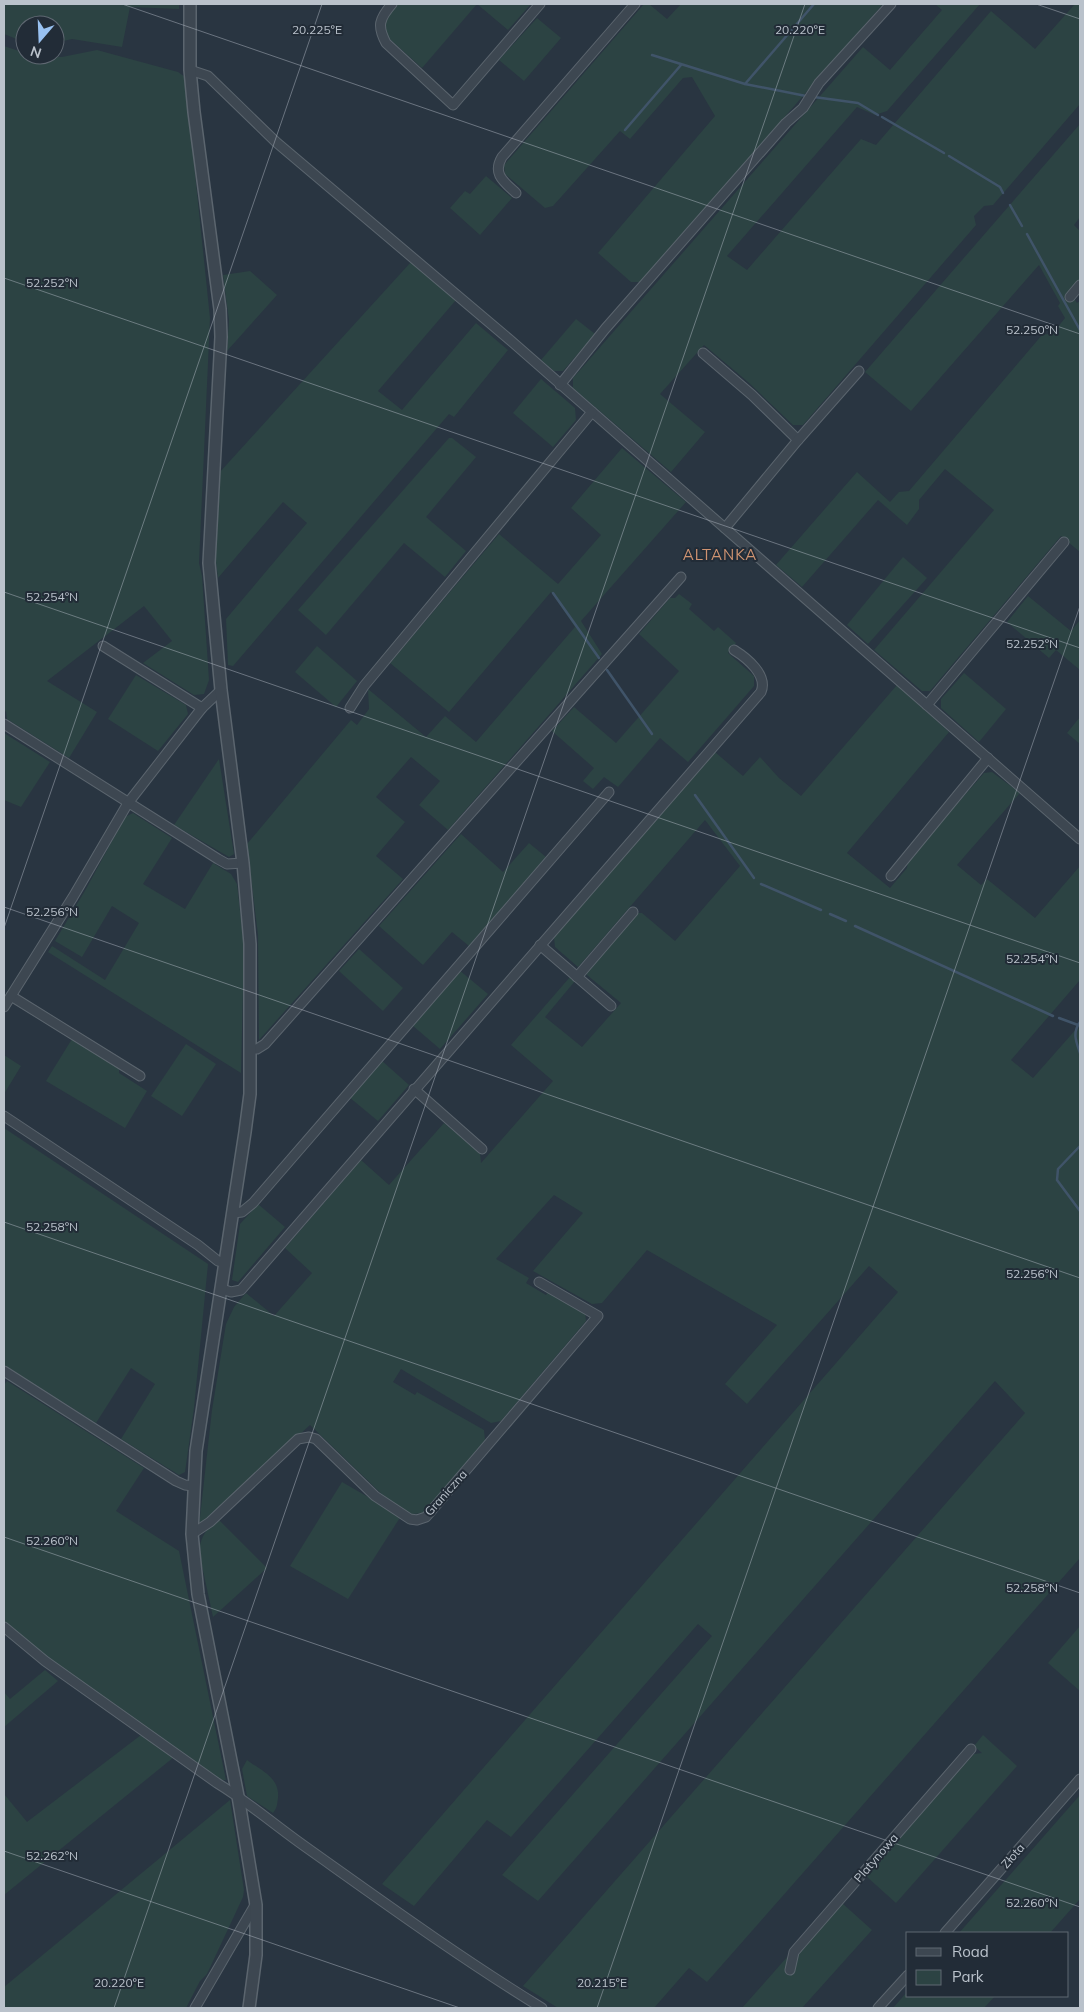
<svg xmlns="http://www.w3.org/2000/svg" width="1084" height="2012" viewBox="0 0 1084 2012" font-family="Mulish,sans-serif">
<rect width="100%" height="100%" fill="#293541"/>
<g fill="#2c4343">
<path d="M4 4H179V9L130 7 122 47 72 39 55 43V25H25L24 42 4 34Z"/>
<path d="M397 4H477L422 68 383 33V20Z"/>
<path d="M477 4H531L508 30Z"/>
<path d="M644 4H649L667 19 681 4H883L641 282H631L598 253 715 116 692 77 683 78 630 139 620 131 553 206 545 208 505 174 504 165Z"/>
<path d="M935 4H980L887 111 875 115 857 107 727 256 747 270 861 139 876 145 991 11 1035 49 1075 4H1080V104L993 205 984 206 974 216 976 225 803 425H793L748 382 704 345 660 394 705 432 671 472 573 388V378L863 47 890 70 942 10Z"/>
<path d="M537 18 561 38 524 81 499 60Z"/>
<path d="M4 46 25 53V55L62 57 97 50 178 72 185 77 210 318 199 563 202 576 209 680 204 694 194 695 143 663 172 641 144 606 47 681 97 712 69 758 7 719 6 711 4 713Z"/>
<path d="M1080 124V217L1074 225 1080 231V280L1070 292 1077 303 1080 301V552L1061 536 930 691H922L874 650 994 510 945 469 919 500V509L907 525 878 500 802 587 776 565 857 472 890 502 899 492 909 491 1042 335 1053 333 1065 318 1058 306 1060 303 1039 265 911 411 865 372Z"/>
<path d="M486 176 512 198 480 235 450 208 465 191 470 194Z"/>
<path d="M411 262 456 300 378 391 402 410 476 323 508 350 454 417 449 414 233 666 228 665 226 619 307 523 283 502 218 578 215 554 219 473Z"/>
<path d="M250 271 277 295 227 351 229 320 223 275Z"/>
<path d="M576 319 595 334 563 371H554L541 360Z"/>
<path d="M541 379 575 408 576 420 553 447 513 413Z"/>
<path d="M449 438H452L476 457 426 517 466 551 445 577 404 543 326 635 298 610Z"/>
<path d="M622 448 686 502 581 621 602 654 448 830 419 805 440 781 411 757 376 797 405 822 376 856 403 879 259 1040 258 935 247 844 351 720 357 725 369 709 368 689 426 737 445 716 476 742 575 627 551 592 449 712 390 663 499 534 558 584 601 535 571 508Z"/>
<path d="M903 557 927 578 868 644 847 625Z"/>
<path d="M679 594 692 604 689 609 714 631 718 627 736 643 728 653 754 676V686L688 762 660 738 618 787 604 777 593 789 583 781 594 768 552 731 574 707 616 743 679 671 639 634 670 598H675Z"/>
<path d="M1028 596 1071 631 1080 620V670L1056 650 1049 658 1007 622Z"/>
<path d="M317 646 357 681 336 707 295 672Z"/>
<path d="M964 673 1006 709 979 742 941 708V699Z"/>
<path d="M136 675 186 705 188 714 158 751 108 719Z"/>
<path d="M897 685 949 732 847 853 890 888 907 868 908 860 984 773 992 772 1020 793 957 865 981 885 987 879 1035 918 1080 866V980L1011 1060 1033 1078 1078 1027 1080 1034V1558L707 1982 689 1968 654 2008H558L523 1986 1025 1413 995 1381 538 1901 502 1875 712 1636 698 1624 511 1837 487 1820 414 1906 382 1884 898 1292 869 1266 747 1404 725 1384 777 1325 647 1250 602 1303 592 1304 533 1271 583 1213 554 1195 496 1259 529 1278 526 1283 546 1295 548 1292 585 1312 586 1321 501 1421 491 1423 401 1369 393 1382 415 1395 417 1392 484 1430 485 1440 424 1513 412 1514 389 1501 310 1425 199 1526 212 1410 226 1324 234 1307 246 1293 274 1316 312 1273 285 1248 361 1160 389 1185 444 1123 480 1153 481 1163 553 1081 511 1045 570 977 575 981 545 1017 582 1047 621 1003 587 975V969L636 913H642L675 941 740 866 705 820 578 967 555 947 554 937 715 752 743 776 760 757 779 778 801 796Z"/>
<path d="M1080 717V744L1067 733Z"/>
<path d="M4 733 50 762 21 807 4 800Z"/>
<path d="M219 759 234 854 229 857 174 825Z"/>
<path d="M133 813 172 838 143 884 185 909 213 863 231 874 237 884 244 946 241 1073 48 952 52 946 105 980 139 923 112 906 82 957 55 941 86 889 125 817Z"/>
<path d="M461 834 503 872 529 843 546 857 469 946 452 932 423 965 379 926Z"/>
<path d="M359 949 403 988 383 1011 339 971Z"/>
<path d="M459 970 488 994 440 1049 412 1025Z"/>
<path d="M72 1039 119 1068V1073L147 1091 125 1128 46 1081Z"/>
<path d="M186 1044 216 1064 182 1116 151 1096Z"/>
<path d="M4 1055 21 1066 4 1094Z"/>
<path d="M381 1060 409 1085 378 1121 349 1097Z"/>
<path d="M4 1128 208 1264 194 1408 185 1472 179 1475 121 1439 155 1384 131 1368 96 1423 4 1365Z"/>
<path d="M258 1204 285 1227 238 1282 232 1280 240 1224Z"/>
<path d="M7 1381 144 1468 116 1511 179 1551 226 1780H221L70 1676 4 1624V1385Z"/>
<path d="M342 1482 401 1516 348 1599 290 1566Z"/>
<path d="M218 1519 267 1568 213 1617 199 1552C200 1537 207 1528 218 1519Z"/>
<path d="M1080 1626V1691L1048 1663Z"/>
<path d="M45 1670 58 1681 4 1727V1692L10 1699Z"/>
<path d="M141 1735 174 1757 4 1895V1794L27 1822Z"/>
<path d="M983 1735 1017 1766 896 1903 866 1876 974 1754 982 1753 974 1746Z"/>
<path d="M247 1760C262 1771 280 1778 278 1798 277 1805 277 1808 273 1813L247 1796 242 1769Z"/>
<path d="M1080 1795V1899L1050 1933H959Z"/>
<path d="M230 1800 244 1890 243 1897 207 1974 200 1981 186 2008H4V1987Z"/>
<path d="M842 1903 872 1930 802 2008H742L788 1956 797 1963V1954Z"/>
<path d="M908 1991V1996H995L984 2008H893Z"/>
</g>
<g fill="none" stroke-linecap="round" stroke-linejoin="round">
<g stroke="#405469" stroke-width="2.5">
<path d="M652 55 745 84 806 96"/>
<path d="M745 84 814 4"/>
<path d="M814 97 858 103 878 115"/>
<path d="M882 117 944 153"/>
<path d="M625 130 681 65"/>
<path d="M949 156 1000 187 1003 193"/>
<path d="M1010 205 1022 226"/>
<path d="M1027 234 1080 330"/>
<path d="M553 593 599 658"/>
<path d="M607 670 652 734"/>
<path d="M695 795 754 878"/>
<path d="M761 884 821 910"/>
<path d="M830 914 846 921"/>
<path d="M855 926 1053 1016"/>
<path d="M1059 1018 1078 1025"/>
<path d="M1080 1022C1072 1033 1076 1041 1080 1053"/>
<path d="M1080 1146 1058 1169 1057 1180 1080 1211"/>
</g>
<g stroke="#5b656e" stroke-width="11">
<g id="minor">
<path d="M392 4C379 19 377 26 386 43L453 105 540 4"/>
<path d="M190 70 208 76 276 142 510 340 1080 839"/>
<path d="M516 193C504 182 492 174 502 157L635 4"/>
<path d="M1070 297 1080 285"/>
<path d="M703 353 752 395 798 440"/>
<path d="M560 385 605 329 786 123 803 108 819 83 891 4"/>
<path d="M725 528 798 440 859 371"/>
<path d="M103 646 202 708"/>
<path d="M927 705 1064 542"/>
<path d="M350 708 364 686 592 412"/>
<path d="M4 724 218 859 227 864 243 863"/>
<path d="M891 876 988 758"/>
<path d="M540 945 611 1006"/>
<path d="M577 977 633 912"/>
<path d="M11 996 140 1076"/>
<path d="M4 1007 73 897 128 803 202 708 221 690"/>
<path d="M251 1049H257L265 1044 681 577"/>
<path d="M414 1089 482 1149"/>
<path d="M4 1116 198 1245 218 1261 225 1263"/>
<path d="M233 1213 242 1212 253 1203 609 792"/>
<path d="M222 1289 231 1292 241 1290 761 692C768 675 747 658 734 650"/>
<path d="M4 1371 176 1481 185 1485 193 1486"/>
<path d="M192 1534 210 1522 298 1439 309 1437 316 1439 375 1496 410 1519 417 1520 426 1517 598 1316 539 1282"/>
<path d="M4 1627 45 1661 217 1783C250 1803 278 1828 310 1850 386 1904 462 1959 542 2008"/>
<path d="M945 1933 1080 1779"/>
<path d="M790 1970 794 1952 971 1749"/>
<path d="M195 2008 255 1905"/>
<path d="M878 2008 908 1975"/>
</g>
</g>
<g stroke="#5b656e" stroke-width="14">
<path id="tertiary" d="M190 4V70L194 112 220 309 221 337 209 563 221 690 243 863 250 944V1094L245 1132 196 1451 192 1534 198 1594 238 1796 256 1905V1955L249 2008"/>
</g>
<use href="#minor" stroke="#3d4751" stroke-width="9"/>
<use href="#tertiary" stroke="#3d4751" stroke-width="11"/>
</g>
<path fill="none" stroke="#bac2cb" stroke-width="1" stroke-opacity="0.45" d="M122 4 1080 334M1036 4 1080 19M4 278 1080 648M4 592 1080 963M4 907 1080 1278M4 928 322 4M4 1222 1080 1593M4 1537 1080 1907M4 1851 460 2008M114 2008 805 4M597 2008 1080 606"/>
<g text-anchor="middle" stroke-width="4" stroke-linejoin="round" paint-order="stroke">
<g font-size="12" fill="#bac2cb" stroke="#222c37">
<text transform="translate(446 1493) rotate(-48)" y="4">Graniczna</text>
<text transform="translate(1013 1856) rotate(-49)" y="4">Złota</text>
<text transform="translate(876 1858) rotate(-49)" y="4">Platynowa</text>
</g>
<g font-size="15" letter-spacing="1" fill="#cf9371" stroke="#222c37">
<text x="720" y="560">ALTANKA</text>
</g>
</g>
<g font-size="12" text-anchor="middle" fill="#bac2cb" stroke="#222c37" stroke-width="4" stroke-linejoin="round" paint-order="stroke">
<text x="317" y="34">20.225°E</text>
<text x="800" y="34">20.220°E</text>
<text x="52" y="287">52.252°N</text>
<text x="1032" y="334">52.250°N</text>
<text x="52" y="601">52.254°N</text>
<text x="1032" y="648">52.252°N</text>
<text x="52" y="916">52.256°N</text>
<text x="1032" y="963">52.254°N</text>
<text x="52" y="1231">52.258°N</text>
<text x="1032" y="1278">52.256°N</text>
<text x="52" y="1545">52.260°N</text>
<text x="1032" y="1592">52.258°N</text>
<text x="52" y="1860">52.262°N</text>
<text x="1032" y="1907">52.260°N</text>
<text x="119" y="1987">20.220°E</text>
<text x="602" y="1987">20.215°E</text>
</g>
<rect width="1084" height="2012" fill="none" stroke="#bac2cb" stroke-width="10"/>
<rect x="906" y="1932" width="162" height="65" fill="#222c37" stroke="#5f6872"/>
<rect x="916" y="1948" width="25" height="8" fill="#3d4751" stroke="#5f6872"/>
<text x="952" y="1957" font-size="15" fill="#bac2cb">Road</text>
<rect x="916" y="1970" width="25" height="15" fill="#2c4343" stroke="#5f6872"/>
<text x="952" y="1982" font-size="15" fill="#bac2cb">Park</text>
<g transform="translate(40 40) rotate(199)"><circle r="24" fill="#222c37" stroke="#5f6872"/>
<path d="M0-4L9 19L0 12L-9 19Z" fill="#99c1f1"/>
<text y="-8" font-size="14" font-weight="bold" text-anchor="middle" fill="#bac2cb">N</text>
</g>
</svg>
